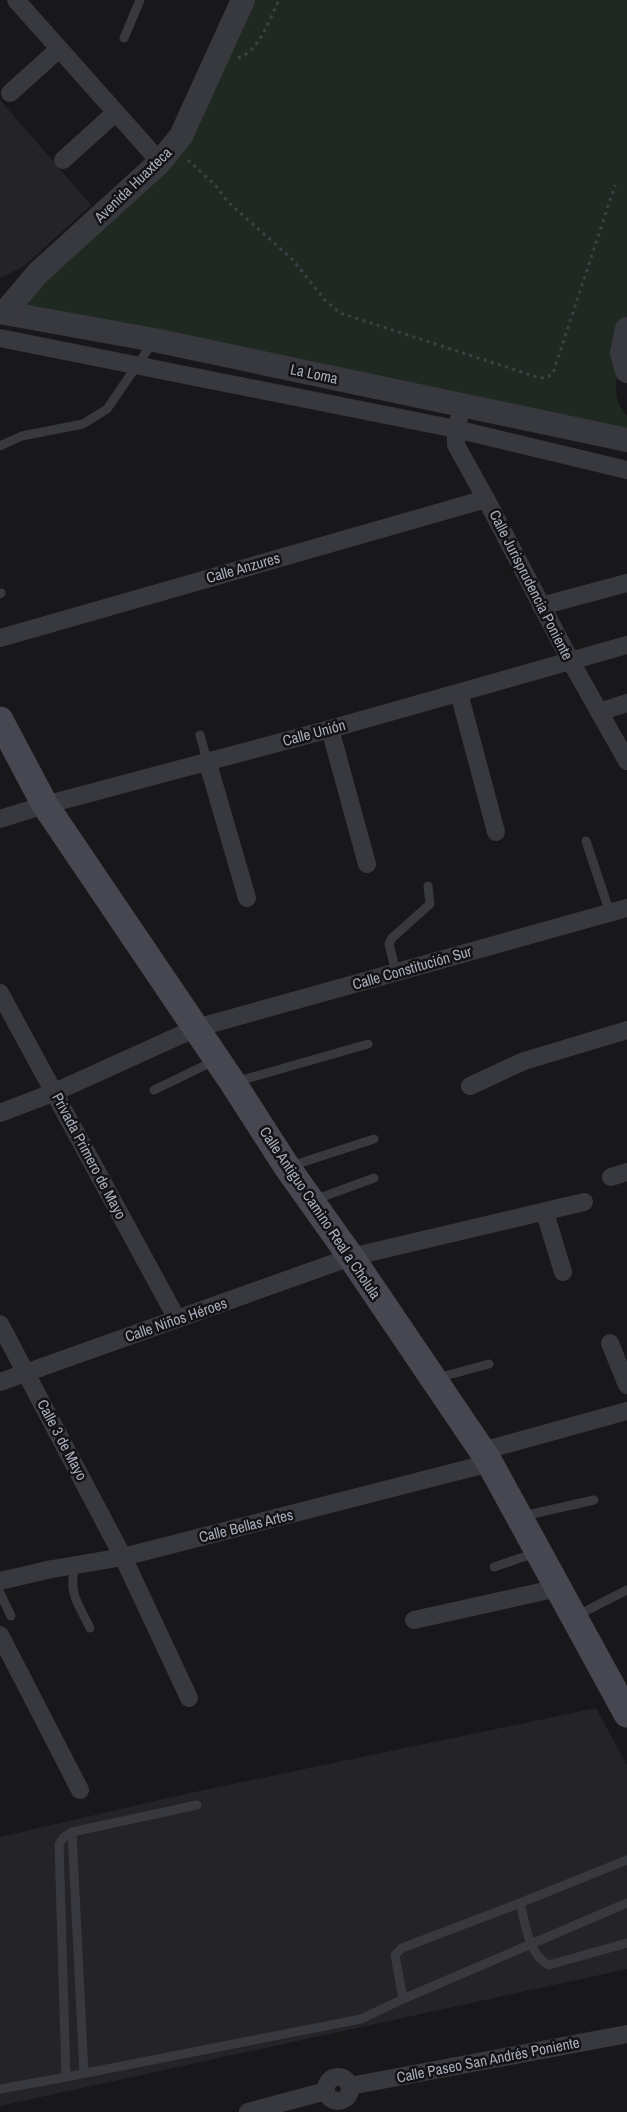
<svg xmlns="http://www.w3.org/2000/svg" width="627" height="2112" viewBox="0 0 627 2112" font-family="'Archivo Narrow',sans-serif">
<rect width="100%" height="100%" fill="#18181a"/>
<g fill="#242327">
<path d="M0 100 91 205 24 266 0 278Z"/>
<path d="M596 1708 627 1765V1969L0 2106V1837L185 1794Z"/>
</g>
<path fill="#1f2921" d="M243 0H627C627 108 627 216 627 325 627 354 602 391 627 416V440L4 313 160 162Z"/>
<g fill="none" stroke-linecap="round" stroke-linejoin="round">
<g stroke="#3e4047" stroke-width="3" stroke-dasharray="3 4.5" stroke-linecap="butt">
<path d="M238 58C260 50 269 20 279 0"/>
<path d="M188 160 216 186 229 203 293 260 325 300 340 313 540 378 548 377 553 373 615 185"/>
</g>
<g stroke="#38393f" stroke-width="9">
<path d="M124 38 140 0"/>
<path d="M0 446 22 436 83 424 107 409 153 342"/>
<path d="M0 594 1 593"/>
<path d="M200 735 207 760"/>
<path d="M586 841 610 913"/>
<path d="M396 972 389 944 392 938 430 904 428 886"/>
<path d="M235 1082 368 1044"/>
<path d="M154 1090 214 1061"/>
<path d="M291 1166 374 1139"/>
<path d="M314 1200 374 1178"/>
<path d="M437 1378 489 1364"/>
<path d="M523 1516 594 1500"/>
<path d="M75 1565C68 1594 78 1603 90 1628"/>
<path d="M494 1567 535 1553"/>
<path d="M0 1593 11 1616"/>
<path d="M576 1616 627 1590"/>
<path d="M197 1805 72 1832 64 1837 59 1844 66 2077 361 2019 403 1999"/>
<path d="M72 1832 84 2073"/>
<path d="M627 1860 520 1903 402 1948 395 1955 403 1999 627 1903"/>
<path d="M520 1903C525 1922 529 1956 549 1965L627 1943"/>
<path d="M0 2089 66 2077"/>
</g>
<g stroke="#38393f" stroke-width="18">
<path d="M16 0 160 162"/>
<path d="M10 93 59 49"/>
<path d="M63 160 115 113"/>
<path d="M0 338 456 429 627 470"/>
<path d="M459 419 456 429V445L486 499 570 660 627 761"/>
<path d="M541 606 627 583"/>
<path d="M0 638 486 499"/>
<path d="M459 693 496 832"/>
<path d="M599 712 627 703"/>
<path d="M330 729 367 864"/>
<path d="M207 760 247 898"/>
<path d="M0 819 45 805 330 729 627 645"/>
<path d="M0 993 177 1319"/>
<path d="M470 1086 524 1061 627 1030"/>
<path d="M0 1113 55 1092 196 1028 627 908"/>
<path d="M611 1177 627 1172"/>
<path d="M545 1213 563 1272"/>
<path d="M0 1324 123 1557 189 1698"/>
<path d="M610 1343 627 1385"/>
<path d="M0 1382 351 1257 584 1202"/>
<path d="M482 1451 627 1411"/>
<path d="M0 1581 52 1569 123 1557 490 1463"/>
<path d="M414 1620 558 1588"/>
<path d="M0 1635 80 1790"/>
<circle cx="338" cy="2089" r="12"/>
<path d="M350 2086 627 2034"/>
<path d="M248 2112 326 2091"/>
</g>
<g stroke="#38393f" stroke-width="24">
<path d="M0 312 154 340 627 440"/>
<path d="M4 313 38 273 160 162 181 136 243 0"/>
<path d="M627 329 622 353 627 371"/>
</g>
<path stroke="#464750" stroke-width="27" d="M0 720 45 805 233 1083 287 1167 351 1257 487 1458 627 1714"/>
</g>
<g text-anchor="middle" stroke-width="5" stroke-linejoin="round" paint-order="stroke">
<g font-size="15" fill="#a9acbb" stroke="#131315">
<text transform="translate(133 185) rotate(-44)" y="5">Avenida Huaxteca</text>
<text transform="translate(314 374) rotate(12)" y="5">La Loma</text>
<text transform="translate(243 568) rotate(-16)" y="5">Calle Anzures</text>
<text transform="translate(531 585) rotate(63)" y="5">Calle Jurisprudencia Poniente</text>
<text transform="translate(314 733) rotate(-15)" y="5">Calle Unión</text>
<text transform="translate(412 968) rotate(-16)" y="5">Calle Constitución Sur</text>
<text transform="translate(89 1156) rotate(62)" y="5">Privada Primero de Mayo</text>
<text transform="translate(320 1213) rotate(56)" y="5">Calle Antiguo Camino Real a Cholula</text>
<text transform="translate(176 1320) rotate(-19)" y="5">Calle Niños Héroes</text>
<text transform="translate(62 1440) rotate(62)" y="5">Calle 3 de Mayo</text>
<text transform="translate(246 1526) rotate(-14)" y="5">Calle Bellas Artes</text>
<text transform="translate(488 2060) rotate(-11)" y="5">Calle Paseo San Andrés Poniente</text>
</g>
</g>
</svg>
